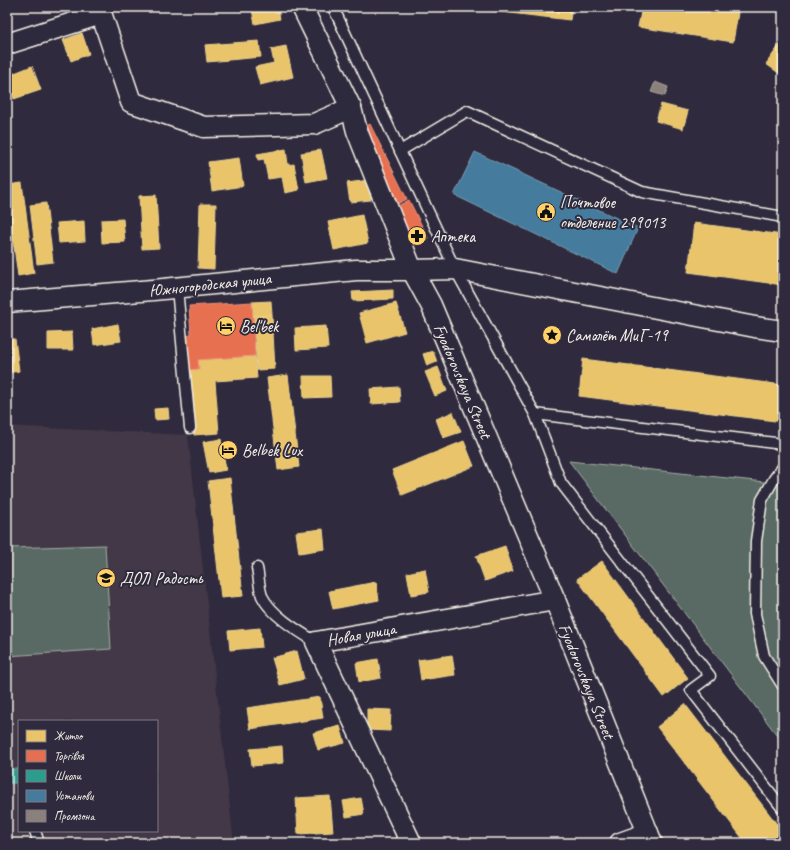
<svg xmlns="http://www.w3.org/2000/svg" width="790" height="850" viewBox="0 0 790 850" font-family="Caveat,sans-serif">
<rect width="100%" height="100%" fill="#2f2a3d"/>
<filter id="ink" filterUnits="userSpaceOnUse"><feTurbulence type="fractalNoise" baseFrequency=".025" numOctaves="2"/><feDisplacementMap in="SourceGraphic" scale="8" xChannelSelector="R" yChannelSelector="G"/><feConvolveMatrix kernelMatrix="1 2 1 2 8 2 1 2 1" color-interpolation-filters="sRGB"/></filter>
<g filter="url(#ink)">
<path fill="#423847" fill-rule="evenodd" d="M7 426 188 435 234 843H7ZM19 721H157V831H19Z"/>
<g fill="#596b63" stroke="#a6aea6">
<path d="M569 461 783 484V743Z"/>
<path d="M105 545 111 649 7 656V548Z"/>
</g>
<g fill="#e9c46a" stroke="#ecd290">
<path d="M267 7H278L280 19 255 24 252 10Z"/>
<path d="M475 7H572L570 20 475 9Z"/>
<path d="M642 7H739L733 42 638 27Z"/>
<path d="M82 33 89 54 71 61 63 40Z"/>
<path d="M783 40V76L766 64Z"/>
<path d="M259 41 261 57 207 62 205 45Z"/>
<path d="M286 46 293 77 260 85 255 67 274 63 271 49Z"/>
<path d="M32 66 41 90 14 99 7 76Z"/>
<path d="M661 104 688 111 683 129 656 121Z"/>
<path d="M286 149 288 165 294 164 299 190 285 193 282 177 268 179 264 159 258 160 257 154Z"/>
<path d="M321 150 327 178 306 182 301 153Z"/>
<path d="M239 158 243 186 212 191 208 162Z"/>
<path d="M369 180 371 200 350 202 347 183Z"/>
<path d="M22 183 34 273 18 276 8 204 7 205V185Z"/>
<path d="M156 195 159 248 142 249 139 196Z"/>
<path d="M46 203 53 262 37 264 30 205Z"/>
<path d="M200 204H216L214 269 198 268Z"/>
<path d="M362 215 368 243 334 250 328 222Z"/>
<path d="M123 219 125 242 102 243 101 220Z"/>
<path d="M84 221 85 241 59 243 57 223Z"/>
<path d="M694 223 783 235V285L688 272Z"/>
<path d="M393 290V299L353 301 352 292Z"/>
<path d="M271 301 272 315 253 316 252 302Z"/>
<path d="M396 303 405 332 367 343 359 313Z"/>
<path d="M272 315 275 369 257 370 253 316Z"/>
<path d="M118 324 121 341 94 345 92 329Z"/>
<path d="M326 326 328 348 296 350 295 328Z"/>
<path d="M72 332 73 350H48V333Z"/>
<path d="M15 339 19 371 7 373V340Z"/>
<path d="M433 351 437 362 427 366 423 354Z"/>
<path d="M255 356 257 378 215 381 219 433 194 435 188 370 199 369 198 360Z"/>
<path d="M583 359 783 385V422L579 396Z"/>
<path d="M438 367 447 391 435 396 425 372Z"/>
<path d="M288 375 299 467 278 470 267 378Z"/>
<path d="M303 376H330L331 397 304 398Z"/>
<path d="M399 387 400 402 371 404 370 389Z"/>
<path d="M168 408 169 419 155 420 154 409Z"/>
<path d="M453 412 461 432 443 438 436 419Z"/>
<path d="M221 439 226 470 209 473 203 442Z"/>
<path d="M464 441 474 466 402 495 392 470Z"/>
<path d="M230 478 243 596 221 598 208 481Z"/>
<path d="M323 529 325 549 299 553 296 532Z"/>
<path d="M505 546 513 571 485 581 476 556Z"/>
<path d="M602 561 688 678 664 697 577 579Z"/>
<path d="M425 569 429 592 411 595 407 573Z"/>
<path d="M376 582 379 600 333 609 329 591Z"/>
<path d="M260 628 262 647 230 650 228 631Z"/>
<path d="M297 651 304 679 280 685 272 658Z"/>
<path d="M452 655 455 675 421 680 418 660Z"/>
<path d="M378 659 381 678 359 682 356 663Z"/>
<path d="M320 697 323 718 250 729 247 708Z"/>
<path d="M685 704 783 832V843H746L657 727Z"/>
<path d="M367 709 391 710 390 731 367 730Z"/>
<path d="M340 726 345 743 318 750 313 733Z"/>
<path d="M282 746 283 763 252 766 250 749Z"/>
<path d="M330 796 333 832 298 834 296 798Z"/>
<path d="M361 798 364 814 346 817 343 801Z"/>
</g>
<g fill="#e76f51" stroke="#eb967e">
<path d="M370 124 407 199 395 205 359 130Z"/>
<path d="M409 200 428 238 414 244 396 207Z"/>
<path d="M252 302 255 356 198 360 199 369 188 370 185 336 191 335 189 306Z"/>
</g>
<rect fill="#2a9d8f" stroke="#67b6aa" x="7" y="769" width="12" height="14"/>
<path fill="#457b9d" stroke="#7a9eb4" d="M475 152 638 228 618 274 454 195Z"/>
<path fill="#8a817c" stroke="#aaa39c" d="M655 82 668 87 665 96 651 92Z"/>
<g fill="none" stroke-linecap="round" stroke-linejoin="round">
<g stroke="#f4f1e8" stroke-width="13">
<g id="lane">
<path d="M333 7 455 269 535 414 561 483 710 676 691 690 783 809"/>
<path d="M400 151 467 111 642 192 783 217"/>
<path d="M177 288 190 428"/>
<path d="M535 414 783 444"/>
<path d="M783 467 774 479 762 500 756 541 755 614 764 656 783 686"/>
<path d="M257 568C259 577 259 588 262 596 271 615 298 631 316 642"/>
<path d="M35 831 39 843"/>
</g>
</g>
<g stroke="#f4f1e8" stroke-width="23">
<g id="street">
<path d="M99 7 131 102 204 127 314 124 351 108"/>
<path d="M302 7 351 108 357 131 412 270 431 305 555 600 652 843"/>
<path d="M7 44 101 14"/>
<path d="M7 302 153 290 356 270H412L455 269 755 327 783 331"/>
<path d="M411 843 316 642 555 600"/>
<path d="M620 843 648 833"/>
</g>
</g>
<use href="#lane" stroke="#2f2a3d" stroke-width="10"/>
<use href="#street" stroke="#2f2a3d" stroke-width="20"/>
</g>
</g>
<defs>
<g id="civic-disc" transform="scale(1)"><circle r="9.5" fill="#ffd166" stroke="#2f2a3d"/><path d="M-.6-6.5H3V-4.5H.6V-3L4-1V1h2V6H-6V1h2V-1L-.6-3ZM-1.2 2.5V6h2.4V2.5Z" fill="#111"/></g>
<g id="pharmacy-disc" transform="scale(1)"><circle r="9.5" fill="#ffd166" stroke="#2f2a3d"/><path d="M-2-6h4v4h4v4h-4v4h-4v-4h-4v-4h4Z" fill="#111"/></g>
<g id="hotel-disc" transform="scale(1)"><circle r="9.5" fill="#ffd166" stroke="#2f2a3d"/><path d="M-6-4.5h1.5V1H6V5H4.5V3h-9V5H-6ZM-4 0a1.8 1.8 0 1 1 3.6 0ZM.5 0V-2.5h3Q6-2.5 6 0Z" fill="#111"/></g>
<g id="sight-disc" transform="scale(1)"><circle r="9.5" fill="#ffd166" stroke="#2f2a3d"/><path d="M0-6L1.8-2.2L6-1.7L2.9 1.2L3.7 5.4L0 3.3L-3.7 5.4L-2.9 1.2L-6-1.7L-1.8-2.2Z" fill="#111"/></g>
<g id="school-disc" transform="scale(1)"><circle r="9.5" fill="#ffd166" stroke="#2f2a3d"/><path d="M0-5L7-2L0 1L-7-2ZM-4 1L0 2.5L4 1V4Q0 6-4 4Z" fill="#111"/></g>
</defs>
<g fill-rule="evenodd">
<use href="#civic-disc" x="546" y="212"/>
<use href="#pharmacy-disc" x="417" y="236"/>
<use href="#hotel-disc" x="226" y="326"/>
<use href="#sight-disc" x="552" y="335"/>
<use href="#hotel-disc" x="228" y="450"/>
<use href="#school-disc" x="106" y="578"/>
</g>
<g text-anchor="middle" stroke-width="4" stroke-linejoin="round" paint-order="stroke">
<g font-size="17" fill="#f4f1e8" stroke="#2f2a3d" text-anchor="start">
<text x="560" y="208">Почтовое<tspan x="560" dy="20">отделение 299013</tspan></text>
<text x="431" y="242">Аптека</text>
<text x="240" y="332">Bel'bek</text>
<text x="566" y="341">Самолёт МиГ-19</text>
<text x="242" y="456">Belbek Lux</text>
<text x="120" y="584">ДОЛ Радость</text>
</g>
<g font-size="17" fill="#f4f1e8" stroke="#2f2a3d">
<text transform="translate(210 284) rotate(-6)" y="6">Южногородская улица</text>
<text transform="translate(463 381) rotate(67)" y="6">Fyodorovskaya Street</text>
<text transform="translate(361 634) rotate(-10)" y="6">Новая улица</text>
<text transform="translate(587 681) rotate(68)" y="6">Fyodorovskaya Street</text>
</g>
</g>
<rect width="790" height="850" fill="none" stroke="#2f2a3d" stroke-width="24"/>
<rect x="12" y="12" width="766" height="826" fill="none" stroke="#f4f1e8" stroke-width="1.5" filter="url(#ink)"/>
<rect x="18" y="720" width="140" height="112" fill="#2f2a3d" stroke="#7e7a81"/>
<rect x="26" y="730" width="20" height="12" fill="#e9c46a" stroke="#7e7a81"/>
<text x="54" y="740" font-size="12" fill="#f4f1e8">Житло</text>
<rect x="26" y="750" width="20" height="12" fill="#e76f51" stroke="#7e7a81"/>
<text x="54" y="760" font-size="12" fill="#f4f1e8">Торгівля</text>
<rect x="26" y="770" width="20" height="12" fill="#2a9d8f" stroke="#7e7a81"/>
<text x="54" y="780" font-size="12" fill="#f4f1e8">Школи</text>
<rect x="26" y="790" width="20" height="12" fill="#457b9d" stroke="#7e7a81"/>
<text x="54" y="800" font-size="12" fill="#f4f1e8">Установи</text>
<rect x="26" y="810" width="20" height="12" fill="#8a817c" stroke="#7e7a81"/>
<text x="54" y="820" font-size="12" fill="#f4f1e8">Промзона</text>
</svg>
